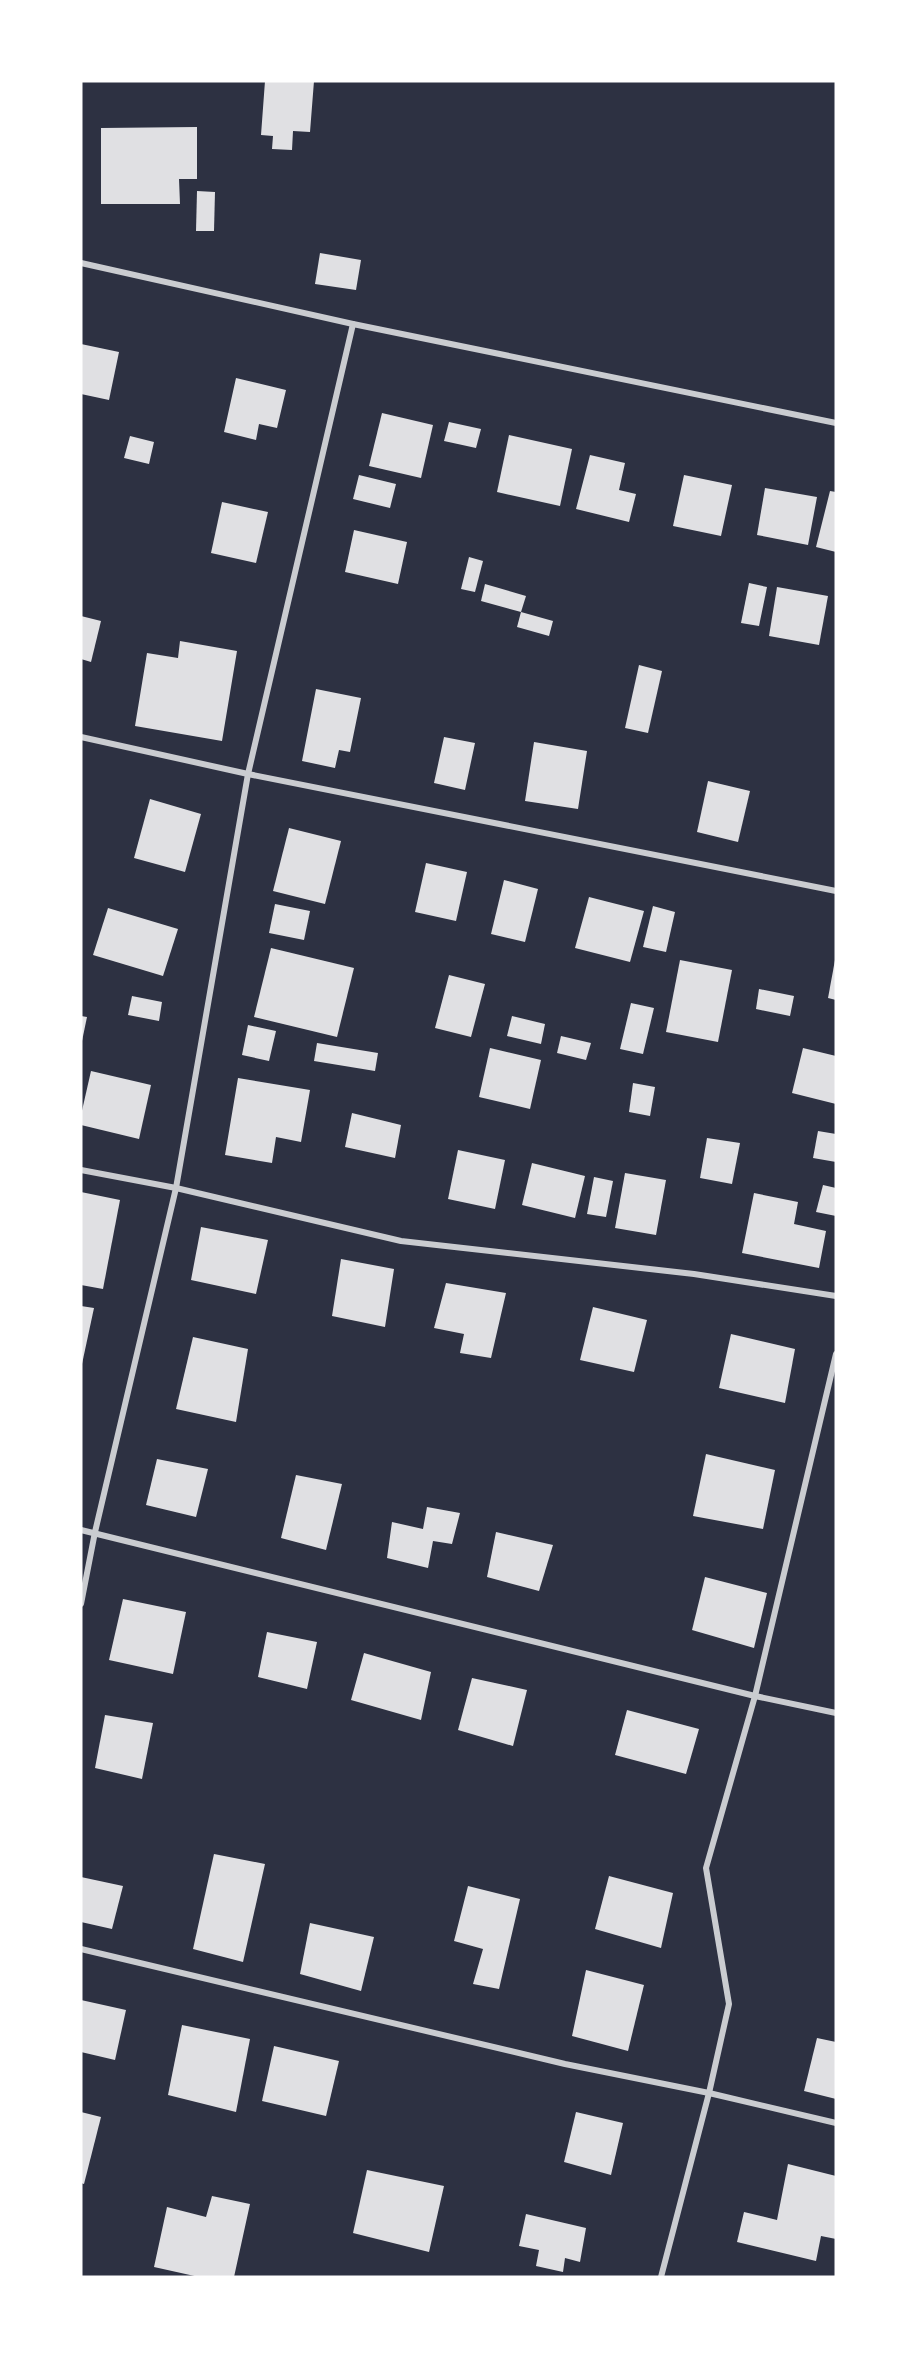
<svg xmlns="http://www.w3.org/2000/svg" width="917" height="2358" viewBox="0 0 917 2358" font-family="Montserrat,sans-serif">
<rect width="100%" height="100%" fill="#2d3142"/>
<g fill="#e0e0e3">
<path d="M265 81H314L310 132 293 131 292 150 272 149 273 136 261 135Z"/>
<path d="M197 127V179H179L180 204H101V128Z"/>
<path d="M197 191 215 192 214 231H196Z"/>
<path d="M320 253 361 260 356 290 315 284Z"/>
<path d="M81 344 119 352 109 400 81 394Z"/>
<path d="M236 378 286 390 277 428 259 424 256 440 224 432Z"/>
<path d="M382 413 433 425 421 478 369 466Z"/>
<path d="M449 422 481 429 476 448 444 441Z"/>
<path d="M509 435 572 449 560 506 497 492Z"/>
<path d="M130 436 154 442 149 464 124 458Z"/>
<path d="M590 455 625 463 619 490 636 494 629 522 576 509Z"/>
<path d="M359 475 396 484 390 508 353 499Z"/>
<path d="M684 475 732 485 721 536 673 526Z"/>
<path d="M765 488 817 497 808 545 757 535Z"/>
<path d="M830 491 836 492V552L816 547Z"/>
<path d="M222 502 268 512 256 563 211 553Z"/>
<path d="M354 530 407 542 398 584 345 572Z"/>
<path d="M469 557 483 561 475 592 461 589Z"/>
<path d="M749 583 767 587 759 626 741 623Z"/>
<path d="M485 584 526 596 521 612 481 601Z"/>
<path d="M777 587 828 596 819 645 769 636Z"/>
<path d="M521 612 553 621 549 636 517 627Z"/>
<path d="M81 616 101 621 91 662 81 659Z"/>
<path d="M180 641 237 651 222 741 135 726 147 653 178 658Z"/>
<path d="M639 665 662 671 648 733 625 728Z"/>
<path d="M316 689 361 698 350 752 339 750 335 768 302 761Z"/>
<path d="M444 737 475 743 465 790 434 783Z"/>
<path d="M534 742 587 751 578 809 525 801Z"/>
<path d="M708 781 750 791 738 842 697 832Z"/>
<path d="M150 799 201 814 185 872 134 858Z"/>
<path d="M289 828 341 841 325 904 273 891Z"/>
<path d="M426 863 467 872 456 921 415 912Z"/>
<path d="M504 880 538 889 525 942 491 934Z"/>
<path d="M589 897 644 911 630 962 575 948Z"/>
<path d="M275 904 310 911 304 940 269 933Z"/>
<path d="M653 906 675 912 666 952 643 947Z"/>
<path d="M108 908 178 929 163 976 93 955Z"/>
<path d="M271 948 354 968 337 1037 254 1017Z"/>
<path d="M680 960 732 970 718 1042 666 1032Z"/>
<path d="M835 960H836V1000L828 998Z"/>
<path d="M449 975 485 984 471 1037 435 1028Z"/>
<path d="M759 989 794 996 790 1016 756 1009Z"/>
<path d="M132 996 162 1002 159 1021 128 1015Z"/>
<path d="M631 1003 654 1008 643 1054 620 1049Z"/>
<path d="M81 1016 87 1017 82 1041H81Z"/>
<path d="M512 1016 545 1024 541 1044 507 1036Z"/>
<path d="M248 1025 276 1031 269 1061 242 1055Z"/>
<path d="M561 1036 591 1043 586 1060 557 1053Z"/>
<path d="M317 1043 378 1053 375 1071 314 1061Z"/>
<path d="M490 1048 541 1060 530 1109 479 1097Z"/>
<path d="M803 1048 836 1056V1104L792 1093Z"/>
<path d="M91 1071 151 1085 139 1139 81 1125V1115Z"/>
<path d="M238 1078 310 1090 301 1142 276 1137 272 1163 225 1155Z"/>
<path d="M633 1083 655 1087 650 1116 629 1112Z"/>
<path d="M352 1113 401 1125 395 1158 345 1147Z"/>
<path d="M818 1131 836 1134V1162L813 1158Z"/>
<path d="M707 1138 740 1143 732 1184 700 1178Z"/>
<path d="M458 1150 505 1160 495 1209 448 1199Z"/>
<path d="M532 1163 585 1176 575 1218 522 1205Z"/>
<path d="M625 1173 666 1180 656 1235 615 1228Z"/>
<path d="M594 1177 613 1181 606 1217 587 1214Z"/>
<path d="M823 1185 836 1188V1216L816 1212Z"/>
<path d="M81 1192 120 1200 103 1289 81 1285Z"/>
<path d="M754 1193 798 1202 794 1224 826 1231 819 1268 742 1253Z"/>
<path d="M201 1227 268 1240 256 1294 191 1280Z"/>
<path d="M341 1259 394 1269 385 1327 332 1316Z"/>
<path d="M446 1283 506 1293 491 1358 460 1353 464 1334 434 1328Z"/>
<path d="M81 1306 94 1308 82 1364H81Z"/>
<path d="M593 1307 647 1320 634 1372 580 1360Z"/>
<path d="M731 1334 795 1349 785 1403 719 1388Z"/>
<path d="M193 1337 248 1349 236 1422 176 1409Z"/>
<path d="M706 1454 775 1470 763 1529 693 1516Z"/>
<path d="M157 1459 208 1469 196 1517 146 1505Z"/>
<path d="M296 1475 342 1484 326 1550 281 1538Z"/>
<path d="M427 1507 460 1513 452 1544 433 1541 428 1568 387 1558 392 1522 423 1529Z"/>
<path d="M496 1532 553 1545 539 1591 487 1577Z"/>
<path d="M705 1577 767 1593 754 1648 692 1630Z"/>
<path d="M123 1599 186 1612 173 1674 109 1660Z"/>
<path d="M267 1632 317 1642 307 1689 258 1677Z"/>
<path d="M364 1653 431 1672 421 1720 351 1700Z"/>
<path d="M472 1678 527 1690 513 1746 458 1730Z"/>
<path d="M627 1710 699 1729 686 1774 615 1755Z"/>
<path d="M105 1715 153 1723 142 1779 95 1768Z"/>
<path d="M214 1854 265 1864 243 1962 193 1949Z"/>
<path d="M609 1876 673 1893 661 1948 595 1929Z"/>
<path d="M81 1877 123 1886 112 1929 81 1922Z"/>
<path d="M468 1886 520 1899 499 1989 473 1984 483 1949 454 1941Z"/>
<path d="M310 1923 374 1937 361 1991 300 1974Z"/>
<path d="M586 1970 644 1985 628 2051 572 2036Z"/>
<path d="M81 2000 126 2010 115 2060 81 2052Z"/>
<path d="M182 2025 250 2039 236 2112 168 2095Z"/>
<path d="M817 2038 836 2042V2099L804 2091Z"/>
<path d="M274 2046 339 2061 326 2116 262 2101Z"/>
<path d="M81 2112 101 2117 84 2184 81 2183Z"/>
<path d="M576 2112 623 2123 611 2175 564 2162Z"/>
<path d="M788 2164 836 2176V2239L821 2236 816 2261 737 2242 744 2212 777 2220Z"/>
<path d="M367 2170 444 2186 429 2252 353 2233Z"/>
<path d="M212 2196 250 2204 234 2277H199L154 2267 167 2207 206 2217Z"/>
<path d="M526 2214 586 2228 580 2262 565 2258 563 2272 536 2266 539 2250 519 2246Z"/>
</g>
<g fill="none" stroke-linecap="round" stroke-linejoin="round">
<g stroke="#caccd0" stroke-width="6">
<path d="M81 263 353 324 836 423"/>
<path d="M81 737 248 774 836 891"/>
<path d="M81 1170 176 1188 401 1241 694 1274 836 1296"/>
<path d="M81 1530 755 1696 836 1713"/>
<path d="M81 1604 95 1532 176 1188 248 774 353 324"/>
<path d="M81 1949 565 2064 709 2093 836 2123"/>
<path d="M661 2277 709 2093 729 2004 706 1868 755 1696 836 1354"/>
</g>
</g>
<rect width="917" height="2358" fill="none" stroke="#ffffff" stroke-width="165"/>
</svg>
